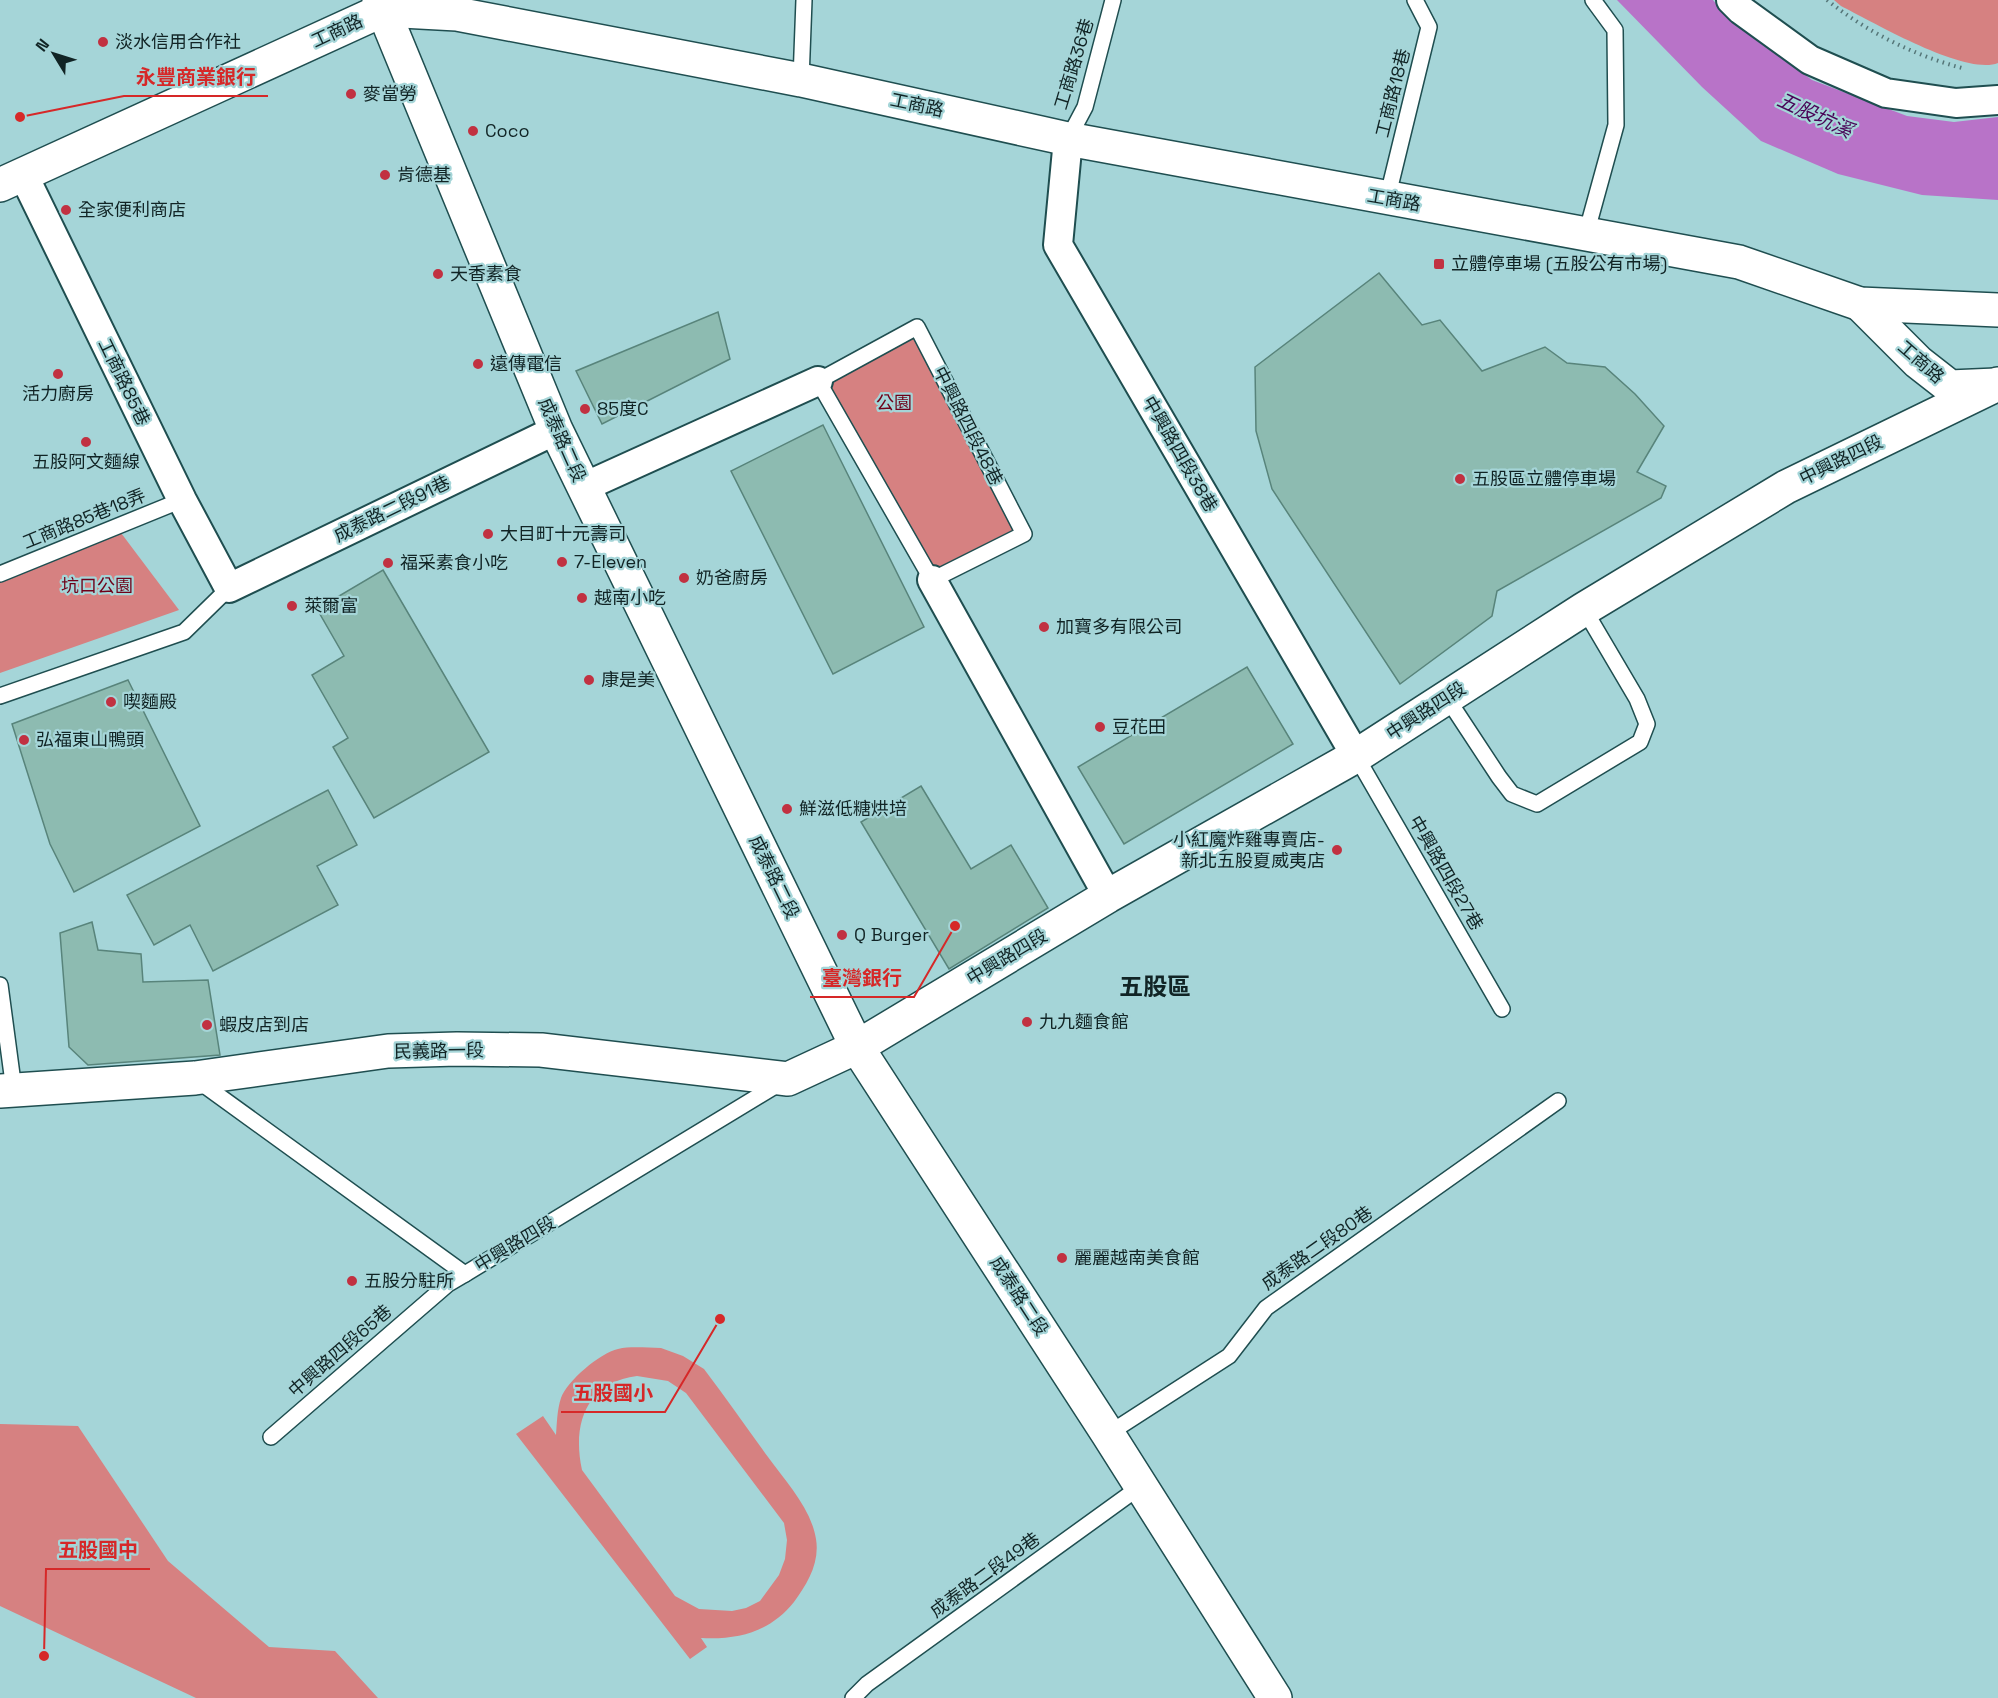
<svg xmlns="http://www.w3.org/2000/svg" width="1998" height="1698" viewBox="0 0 1998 1698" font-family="'Space Grotesk','Noto Sans TC',sans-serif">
<rect width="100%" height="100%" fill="#a5d5d8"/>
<g fill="#d68181" fill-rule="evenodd">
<path d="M1834 0H1998V63C1965 76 1873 22 1841 6Z"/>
<path d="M917 327 1024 534 932 580 818 381Z"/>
<path d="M115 525 179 610 0 673V571Z"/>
<path d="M661 1348 683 1356 704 1369C726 1398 747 1428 768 1457 786 1482 811 1508 816 1539 820 1563 807 1584 794 1602 770 1632 738 1640 701 1638L707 1647 690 1659 516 1434 543 1416 556 1435C557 1423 557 1410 561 1398 567 1381 600 1353 618 1349 631 1346 647 1348 661 1348ZM637 1376 668 1381 686 1393 784 1523 787 1540 785 1559 779 1575 760 1601 746 1608 732 1611 699 1609 675 1596 582 1470C572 1424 586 1383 637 1376Z"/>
<path d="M0 1424 78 1426 168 1561 269 1647 335 1651 378 1698H196L0 1606Z"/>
</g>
<path fill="#b873c8" d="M1617 0H1713L1726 16 1812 80 1907 116 1954 122 1998 117V200L1922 195 1838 174 1761 141 1702 87Z"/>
<g fill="#8dbbb1" stroke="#58847b" stroke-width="1.5">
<path d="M1379 273 1422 325 1440 320 1482 371 1545 347 1567 363 1605 367 1635 394 1664 426 1637 472 1666 486 1661 498 1497 591 1492 616 1400 684 1272 489 1256 431 1255 367Z"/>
<path d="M718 312 730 359 602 424 576 371Z"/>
<path d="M823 425 924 627 833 674 731 471Z"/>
<path d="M383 570 489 752 374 818 333 747 348 738 312 675 344 656 317 609Z"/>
<path d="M1247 667 1293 744 1124 844 1078 767Z"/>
<path d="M128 680 200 826 74 892 50 844 12 724Z"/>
<path d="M921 786 971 869 1011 845 1048 908 949 969 861 822Z"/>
<path d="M328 790 357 845 317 866 338 905 213 971 190 925 154 945 127 895Z"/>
<path d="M92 922 98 950 141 954 143 982 208 980 220 1055 88 1065 69 1047 60 933Z"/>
</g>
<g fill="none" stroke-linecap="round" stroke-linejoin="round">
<g stroke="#1f4e50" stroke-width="18">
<g id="service">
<path d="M801 80 804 0"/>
<path d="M1068 139 1085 107 1113 0"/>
<path d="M1387 199 1429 27 1415 0"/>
<path d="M1586 234 1616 125 1615 30 1593 0"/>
<path d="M917 327 1024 534 932 580 818 381Z"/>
<path d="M0 574 182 500"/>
<path d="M0 696 184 632 229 588"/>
<path d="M1447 698 1499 777 1512 794 1537 804 1640 742 1647 724 1637 699 1584 609"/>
<path d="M1356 756 1502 1009"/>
<path d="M0 985 14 1090"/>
<path d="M197 1080 465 1274 780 1083"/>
<path d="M1108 1434 1229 1356 1266 1308 1558 1101"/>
<path d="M271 1437 448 1284 465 1274"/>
<path d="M853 1698 867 1684 1141 1486"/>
</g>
</g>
<g stroke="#1f4e50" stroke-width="32">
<g id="minor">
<path d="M1731 0 1741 10 1810 60 1886 93 1956 103 1998 100"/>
<path d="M1068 139 1058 245 1356 756"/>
<path d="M23 174 182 500 229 588 556 430"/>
<path d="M584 487 818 381"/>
<path d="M932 580 1108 896"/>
</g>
</g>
<g stroke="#1f4e50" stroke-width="36">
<g id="tertiary">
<path d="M0 185 383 10 457 14 801 80 1068 139 1739 262 1860 304 1998 310"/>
<path d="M1860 304 1918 362 1950 387 1996 385"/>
</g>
</g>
<g stroke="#1f4e50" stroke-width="36">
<g id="secondary">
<path d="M379 0 556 430 857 1047 1108 1434 1275 1698"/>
<path d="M0 1091 195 1078 388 1051 457 1049 541 1050 788 1079 857 1047 1108 896 1356 756 1584 609 1786 487 1998 384"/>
</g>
</g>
<path stroke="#557678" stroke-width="4" stroke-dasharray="1.5 4.5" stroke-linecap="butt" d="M1827 0C1867 32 1913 55 1962 68"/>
<use href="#service" stroke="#fff" stroke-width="15"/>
<use href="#minor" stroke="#fff" stroke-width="28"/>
<use href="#tertiary" stroke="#fff" stroke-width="33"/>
<use href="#secondary" stroke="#fff" stroke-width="33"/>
</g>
<g fill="#c13141" stroke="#a5d5d8" stroke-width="2">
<circle cx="103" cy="42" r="6"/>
<circle cx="351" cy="94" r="6"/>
<circle cx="473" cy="131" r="6"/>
<circle cx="385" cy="175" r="6"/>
<circle cx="66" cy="210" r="6"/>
<rect x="1433" y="258" width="12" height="12" rx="3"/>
<circle cx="438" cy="274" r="6"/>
<circle cx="478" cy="364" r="6"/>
<circle cx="58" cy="374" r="6"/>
<circle cx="585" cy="409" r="6"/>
<circle cx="86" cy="442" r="6"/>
<circle cx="1460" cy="479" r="6"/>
<circle cx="488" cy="534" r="6"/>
<circle cx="562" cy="562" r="6"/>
<circle cx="388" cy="563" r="6"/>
<circle cx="684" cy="578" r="6"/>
<circle cx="582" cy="598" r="6"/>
<circle cx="292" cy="606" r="6"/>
<circle cx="1044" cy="627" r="6"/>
<circle cx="589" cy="680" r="6"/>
<circle cx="111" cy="702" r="6"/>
<circle cx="1100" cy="727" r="6"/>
<circle cx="24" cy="740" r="6"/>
<circle cx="787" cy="809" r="6"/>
<circle cx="1337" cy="850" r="6"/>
<circle cx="842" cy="935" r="6"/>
<circle cx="1027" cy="1022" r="6"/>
<circle cx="207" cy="1025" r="6"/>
<circle cx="1062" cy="1258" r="6"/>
<circle cx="352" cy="1281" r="6"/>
</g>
<g text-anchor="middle" stroke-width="4.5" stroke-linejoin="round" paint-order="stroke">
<g font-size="18" fill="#112425" stroke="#a5d5d8">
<text transform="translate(337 31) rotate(-25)" y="6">工商路</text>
<text transform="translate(1074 64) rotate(-73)" y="6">工商路36巷</text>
<text transform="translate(1393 93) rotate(-76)" y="6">工商路18巷</text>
<text transform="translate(917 105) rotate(12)" y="6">工商路</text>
<text transform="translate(1394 200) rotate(10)" y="6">工商路</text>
<text transform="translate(1921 362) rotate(41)" y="6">工商路</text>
<text transform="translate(124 382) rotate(64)" y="6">工商路85巷</text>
<text transform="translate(968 426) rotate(63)" y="6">中興路四段48巷</text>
<text transform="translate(562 440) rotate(66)" y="6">成泰路二段</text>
<text transform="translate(1180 454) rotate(60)" y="6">中興路四段38巷</text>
<text transform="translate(1841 460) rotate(-26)" y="6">中興路四段</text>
<text transform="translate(392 509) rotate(-26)" y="6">成泰路二段91巷</text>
<text transform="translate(84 519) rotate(-22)" y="6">工商路85巷18弄</text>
<text transform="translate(1426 711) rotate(-33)" y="6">中興路四段</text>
<text transform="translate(1446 873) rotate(60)" y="6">中興路四段27巷</text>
<text transform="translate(774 877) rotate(64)" y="6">成泰路二段</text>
<text transform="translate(1007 957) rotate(-31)" y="6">中興路四段</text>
<text transform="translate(439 1051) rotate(-1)" y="6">民義路一段</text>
<text transform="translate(515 1244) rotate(-31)" y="6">中興路四段</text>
<text transform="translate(1317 1248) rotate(-35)" y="6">成泰路二段80巷</text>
<text transform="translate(1019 1296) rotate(57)" y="6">成泰路二段</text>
<text transform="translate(340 1351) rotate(-41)" y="6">中興路四段65巷</text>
<text transform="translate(985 1575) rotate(-36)" y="6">成泰路二段49巷</text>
</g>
<g font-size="18" fill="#112425" stroke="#a5d5d8" text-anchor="start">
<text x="115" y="48">淡水信用合作社</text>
<text x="363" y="100">麥當勞</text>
<text x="485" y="137">Coco</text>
<text x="397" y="181">肯德基</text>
<text x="78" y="216">全家便利商店</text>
<text x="1451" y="270">立體停車場 (五股公有市場)</text>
<text x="450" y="280">天香素食</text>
<text x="490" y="370">遠傳電信</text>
<text x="58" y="400" text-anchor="middle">活力廚房</text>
<text x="597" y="415">85度C</text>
<text x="86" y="468" text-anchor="middle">五股阿文麵線</text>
<text x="1472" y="485">五股區立體停車場</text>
<text x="500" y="540">大目町十元壽司</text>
<text x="574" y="568">7-Eleven</text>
<text x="400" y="569">福采素食小吃</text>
<text x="696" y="584">奶爸廚房</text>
<text x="594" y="604">越南小吃</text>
<text x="304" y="612">萊爾富</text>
<text x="1056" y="633">加寶多有限公司</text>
<text x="601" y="686">康是美</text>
<text x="123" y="708">喫麵殿</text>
<text x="1112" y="733">豆花田</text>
<text x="36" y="746">弘福東山鴨頭</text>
<text x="799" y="815">鮮滋低糖烘培</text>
<text x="1325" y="846" text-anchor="end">小紅魔炸雞專賣店-<tspan x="1325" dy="21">新北五股夏威夷店</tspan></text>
<text x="854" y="941">Q Burger</text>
<text x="1039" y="1028">九九麵食館</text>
<text x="219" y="1031">蝦皮店到店</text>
<text x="1074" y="1264">麗麗越南美食館</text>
<text x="364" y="1287">五股分駐所</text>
</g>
<g font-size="18" fill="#6f0018" stroke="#a5d5d8">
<text x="894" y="409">公園</text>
<text x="97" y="592">坑口公園</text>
</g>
<g font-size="20" font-style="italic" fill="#490356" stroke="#a5d5d8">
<text transform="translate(1815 115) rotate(25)" y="7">五股坑溪</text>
</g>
<g font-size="24" font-weight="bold" fill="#112425" stroke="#a5d5d8">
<text x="1155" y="995">五股區</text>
</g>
</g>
<path fill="none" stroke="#d62828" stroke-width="2" d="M20 117L124 96H268M955 926L914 997H810M720 1319L665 1412H561M44 1656L46 1569H150"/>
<g fill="#d62828" stroke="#a5d5d8" stroke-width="2">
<circle cx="20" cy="117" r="6"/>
<circle cx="955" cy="926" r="6"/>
<circle cx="720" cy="1319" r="6"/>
<circle cx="44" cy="1656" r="6"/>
</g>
<g font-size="20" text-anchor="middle" font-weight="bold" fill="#d62828" stroke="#a5d5d8" stroke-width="4.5" stroke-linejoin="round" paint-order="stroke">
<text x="196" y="84">永豐商業銀行</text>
<text x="862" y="985">臺灣銀行</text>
<text x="613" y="1400">五股國小</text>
<text x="98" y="1557">五股國中</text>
</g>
<g transform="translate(54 54) rotate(308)" stroke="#a5d5d8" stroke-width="4.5" paint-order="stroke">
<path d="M0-4.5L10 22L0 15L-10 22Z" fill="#112425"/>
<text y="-9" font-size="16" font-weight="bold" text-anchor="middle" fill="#112425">N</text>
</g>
</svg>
